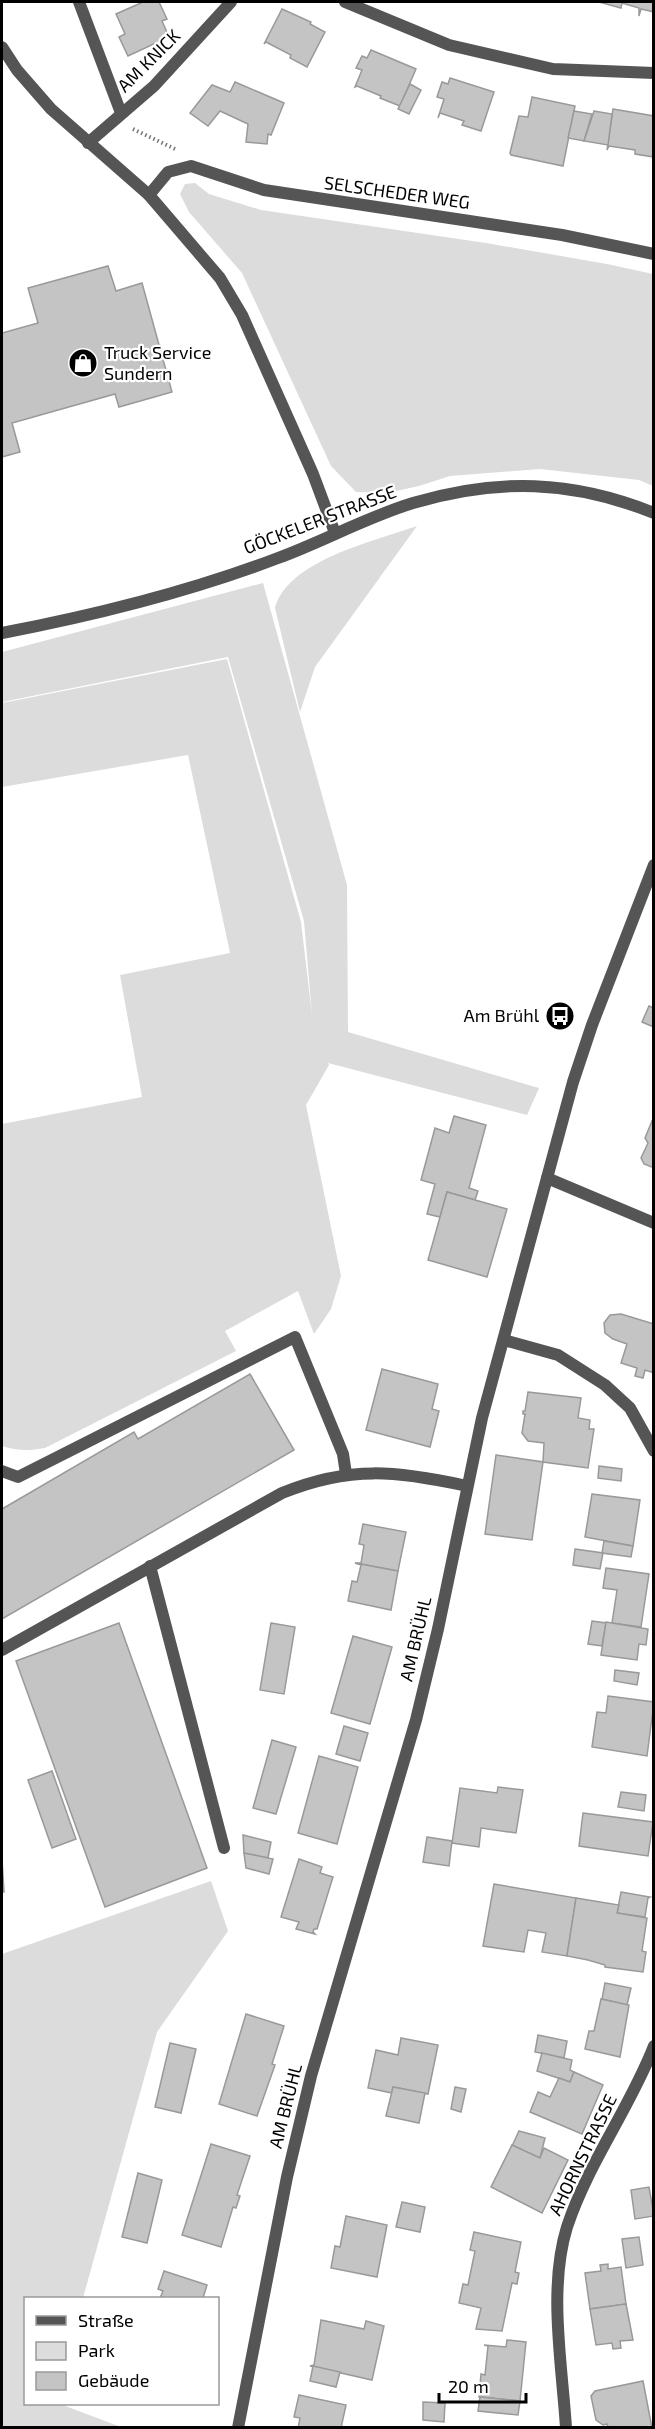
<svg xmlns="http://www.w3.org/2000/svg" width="655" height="2429" viewBox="0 0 655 2429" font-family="'Exo 2',sans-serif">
<rect width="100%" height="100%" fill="#fff"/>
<g fill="#dcdcdc">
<path d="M195 183 209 194 261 210 486 243 607 264 653 274V486L639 480 540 469 450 476 419 486 387 493 356 492 331 466 242 273 189 212 180 194 185 184Z"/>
<path d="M417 526 315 667 300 712 275 608C288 560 375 541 417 526Z"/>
<path d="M263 583 347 885 348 1032 539 1088 527 1115 328 1063 329 1065 306 1105 341 1276 331 1309 314 1334 298 1291 225 1331 236 1351 45 1448C29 1451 17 1451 2 1446V1124L142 1097 120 975 230 953 188 755 2 787V703L227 659 301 922 312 1015 304 921 228 657 2 702V652Z"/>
<path d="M211 1881 228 1931 157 2032 83 2298H26V2404H60L121 2427H2V1954Z"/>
</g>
<g fill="#c4c4c4" stroke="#999" stroke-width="1.5">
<path d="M143 2H159L167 19 162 21 169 37 128 56 119 37 125 34 116 14Z"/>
<path d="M599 2H654V12L641 9 639 16V8L622 3 621 8Z"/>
<path d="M282 9 311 22 310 24 325 32 307 67 290 58 291 55 266 42 264 44Z"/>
<path d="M371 50 416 69 400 106 380 98 381 96 357 86 355 87 362 70 356 68 362 56 367 58Z"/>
<path d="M450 78 494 92 481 131 462 125 464 121 440 113 438 118 444 99 437 97 442 82 448 84Z"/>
<path d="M235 82 284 103 271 135 268 134 267 144 246 142 248 124 220 111 208 126 190 113 212 85 230 92Z"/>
<path d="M410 84 421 90 409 114 398 109Z"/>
<path d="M532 97 575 106 563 166 511 155 510 153 519 116 528 117Z"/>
<path d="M613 109 654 116V157L635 154V150L609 146 607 150Z"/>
<path d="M574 111 592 114 584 141 568 138Z"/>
<path d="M594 111 612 114 608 145 584 141Z"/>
<path d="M108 266 116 291 142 283 172 392 119 407 115 394 12 423 20 452 2 457V333L38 323 28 288Z"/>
<path d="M649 1006 654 1008V1027L642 1022Z"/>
<path d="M454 1116 486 1125 469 1188 478 1191 475 1200 447 1192 440 1217 427 1214 435 1184 421 1180 435 1128 449 1133Z"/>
<path d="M652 1121 654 1122V1168L644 1164 641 1158 648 1143 645 1138Z"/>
<path d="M447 1192 507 1209 487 1277 428 1260Z"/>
<path d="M621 1314 654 1324V1373L645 1370 643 1378 635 1376 637 1368 621 1363 627 1344 613 1339 605 1333 604 1323 610 1315Z"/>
<path d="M382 1369 438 1384 432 1409 439 1411 430 1447 366 1430Z"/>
<path d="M250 1374 294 1450 2 1619V1509L134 1432 138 1439Z"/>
<path d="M528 1392 581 1398 578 1418 590 1420 589 1429H594L588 1468 543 1462 544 1443 528 1441 522 1433 525 1414H523V1411H525Z"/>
<path d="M496 1455 543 1462 532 1540 485 1534Z"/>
<path d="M599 1466 622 1469 621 1481 598 1478Z"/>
<path d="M592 1494 640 1500 633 1546 585 1537Z"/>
<path d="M363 1524 406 1532 398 1571 355 1563H361L364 1545 359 1544Z"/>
<path d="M604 1541 633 1546 631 1557 602 1553Z"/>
<path d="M575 1549 603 1553 600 1569 573 1565Z"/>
<path d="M355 1563 398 1571 391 1610 348 1601 352 1581 357 1582 361 1565Z"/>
<path d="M606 1568 649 1574 641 1627 612 1623 617 1590 603 1588Z"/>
<path d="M592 1621 606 1623 602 1646 588 1644Z"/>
<path d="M606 1622 648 1629 646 1645 639 1644 637 1660 601 1655Z"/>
<path d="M119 1623 207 1868 105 1907 16 1661Z"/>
<path d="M271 1623 295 1627 284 1694 260 1690Z"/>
<path d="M353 1636 392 1647 370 1724 331 1713Z"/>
<path d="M615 1670 639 1673 637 1685 614 1681Z"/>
<path d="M608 1696 654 1702 647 1756 592 1747 597 1712 606 1713Z"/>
<path d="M344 1726 368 1733 360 1761 336 1754Z"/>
<path d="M272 1740 296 1747 276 1814 253 1808Z"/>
<path d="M319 1756 358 1767 337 1844 298 1833Z"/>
<path d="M52 1771 76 1839 52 1848 28 1780Z"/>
<path d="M498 1787 523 1790 516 1833 481 1828 479 1847 452 1843 460 1788 497 1793Z"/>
<path d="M621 1792 646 1795 644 1811 618 1807Z"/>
<path d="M583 1813 653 1822 648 1856 579 1846Z"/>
<path d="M243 1835 271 1842 268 1858 244 1853Z"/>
<path d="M427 1837 452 1841 449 1866 423 1862Z"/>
<path d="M244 1853 273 1859 269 1874 246 1868Z"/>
<path d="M2 1859 4 1892H2Z"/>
<path d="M299 1859 322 1867 320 1873 333 1877 317 1929H314L313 1932 315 1934 296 1929 299 1922 281 1917Z"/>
<path d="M494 1884 576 1898 567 1956 542 1952 546 1933 528 1930 524 1952 483 1946Z"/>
<path d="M621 1892 650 1897 648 1898 645 1917 617 1913Z"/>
<path d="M576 1898 619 1905 617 1913 647 1918 642 1951 646 1952 643 1972 605 1967V1965L588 1960 567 1956Z"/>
<path d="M605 1983 631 1988 627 2005 602 1999Z"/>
<path d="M601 1999 629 2005 620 2057 585 2049 589 2031H594Z"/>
<path d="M246 2014 284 2026 272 2064 275 2065 257 2116 219 2104Z"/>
<path d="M538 2035 567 2041 564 2058 535 2052Z"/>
<path d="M401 2038 438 2045 428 2094 393 2087 392 2093 368 2088 376 2050 398 2055Z"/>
<path d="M170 2043 196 2049 181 2113 155 2107Z"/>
<path d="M542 2053 572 2060 570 2070 574 2072 570 2082 537 2071Z"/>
<path d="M574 2072 603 2085 582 2134 530 2112 538 2092 550 2097 559 2078 570 2082Z"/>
<path d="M393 2087 425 2093 419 2123 386 2116Z"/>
<path d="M455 2087 466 2089 461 2112 451 2109Z"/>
<path d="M519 2131 545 2138 540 2158 512 2146Z"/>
<path d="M211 2144 250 2156 237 2195 240 2196 236 2208 233 2207 221 2247 182 2235Z"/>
<path d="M512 2145 540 2158 544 2148 568 2160 542 2213 491 2187Z"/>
<path d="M138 2173 162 2180 147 2243 122 2237Z"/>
<path d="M649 2187 654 2216 635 2219 631 2190Z"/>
<path d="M402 2202 425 2207 420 2232 396 2227Z"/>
<path d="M346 2216 387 2225 377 2277 331 2268 335 2246 340 2247Z"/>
<path d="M474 2232 521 2242 515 2272 519 2273 517 2284 512 2283 502 2331 476 2329 481 2308 459 2303 463 2284 468 2285 475 2251 470 2250Z"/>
<path d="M639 2237 643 2265 626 2268 622 2239Z"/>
<path d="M608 2264V2269L621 2267 626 2304 590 2309 585 2273 601 2271 600 2265Z"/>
<path d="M164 2271 207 2285 203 2298H160L163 2291 158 2289Z"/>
<path d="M626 2304 633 2340 620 2341 621 2348 613 2349 612 2343 596 2345 590 2309Z"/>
<path d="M321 2320 364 2329 366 2321 384 2326 372 2380 310 2366 314 2365Z"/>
<path d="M507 2340 526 2342 520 2401 479 2397 481 2374 485 2375 488 2346 484 2345 506 2347Z"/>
<path d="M313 2366 340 2372 336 2387 310 2381Z"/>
<path d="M643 2381 652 2428H608L607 2424 603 2425 596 2420 591 2396 595 2391Z"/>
<path d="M299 2395 346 2405 341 2428H298L300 2418 294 2417Z"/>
<path d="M480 2397 520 2401 518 2415 478 2411Z"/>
<path d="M423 2402 445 2403 444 2422 423 2420Z"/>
</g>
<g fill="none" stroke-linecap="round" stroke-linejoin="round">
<path stroke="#777" stroke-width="4" stroke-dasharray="1.5 3" stroke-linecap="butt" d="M133 129 175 149"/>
<g stroke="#555" stroke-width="12">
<path d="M2 1471 18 1477 295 1337 343 1454 346 1474"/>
<path d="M150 1566 224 1848"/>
<path d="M2 1650 282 1493C350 1465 397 1471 467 1486"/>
</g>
<g stroke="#555" stroke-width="12">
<path d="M79 2 121 113"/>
<path d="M345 2 449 45 553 69 654 73"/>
<path d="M2 47 17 70 51 109 149 195 220 278 242 315 313 474 335 533"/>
<path d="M88 143 154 86 231 2"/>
<path d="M149 195 168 172 191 166 264 190 562 235 654 254"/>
<path d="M2 633C96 615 189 592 278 558 324 541 367 517 413 503 498 478 572 480 654 513"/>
<path d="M547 1178 654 1223"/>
<path d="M504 1340 558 1355 605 1385 630 1408 654 1451"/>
<path d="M566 2428C562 2364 548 2288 567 2227 588 2163 630 2108 654 2046"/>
</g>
<path stroke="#555" stroke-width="12" d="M238 2428 287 2177 311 2076 416 1720 438 1629 482 1418 573 1082 592 1025 654 865"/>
</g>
<defs>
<g id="shop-disc" transform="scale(1.5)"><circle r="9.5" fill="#000" stroke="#fff"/><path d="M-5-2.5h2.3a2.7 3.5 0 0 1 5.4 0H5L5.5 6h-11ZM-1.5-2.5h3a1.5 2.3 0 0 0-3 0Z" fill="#fff"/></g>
<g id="bus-disc" transform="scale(1.5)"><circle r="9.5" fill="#000" stroke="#fff"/><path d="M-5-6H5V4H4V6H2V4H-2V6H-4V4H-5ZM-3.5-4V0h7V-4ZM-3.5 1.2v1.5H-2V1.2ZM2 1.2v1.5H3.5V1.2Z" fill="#fff"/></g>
</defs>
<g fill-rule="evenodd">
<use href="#shop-disc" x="83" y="363"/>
<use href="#bus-disc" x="560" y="1016"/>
</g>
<g text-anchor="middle" stroke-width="4.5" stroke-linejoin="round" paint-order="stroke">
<g font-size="18" fill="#000" stroke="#fff">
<text transform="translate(149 61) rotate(-45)" y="6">AM KNICK</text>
<text transform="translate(397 193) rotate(8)" y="6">SELSCHEDER WEG</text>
<text transform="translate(320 520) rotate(-21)" y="6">GÖCKELER STRASSE</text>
<text transform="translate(416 1639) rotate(-77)" y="6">AM BRÜHL</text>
<text transform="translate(286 2106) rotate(-76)" y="6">AM BRÜHL</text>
<text transform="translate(583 2155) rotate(-64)" y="6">AHORNSTRASSE</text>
</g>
<g font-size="18" fill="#000" stroke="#fff" text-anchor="start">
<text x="104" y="359">Truck Service<tspan x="104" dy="21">Sundern</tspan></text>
<text x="539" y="1022" text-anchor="end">Am Brühl</text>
</g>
</g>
<rect width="655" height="2429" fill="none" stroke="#000000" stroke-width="6"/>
<rect x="24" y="2297" width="195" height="108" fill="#ffffff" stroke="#999999" stroke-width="1.5"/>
<rect x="36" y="2316" width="30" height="9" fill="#555555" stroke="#999999" stroke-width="1.5"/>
<text x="78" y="2327" font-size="18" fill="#000000">Straße</text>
<rect x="36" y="2342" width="30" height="18" fill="#dcdcdc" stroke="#999999" stroke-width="1.5"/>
<text x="78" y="2357" font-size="18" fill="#000000">Park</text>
<rect x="36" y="2372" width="30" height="18" fill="#c4c4c4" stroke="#999999" stroke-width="1.5"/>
<text x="78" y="2387" font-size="18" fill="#000000">Gebäude</text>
<path d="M439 2393v9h87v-9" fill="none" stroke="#000000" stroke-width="3"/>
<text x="448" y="2393" font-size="18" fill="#000000" stroke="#ffffff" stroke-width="4.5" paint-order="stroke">20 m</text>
</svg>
